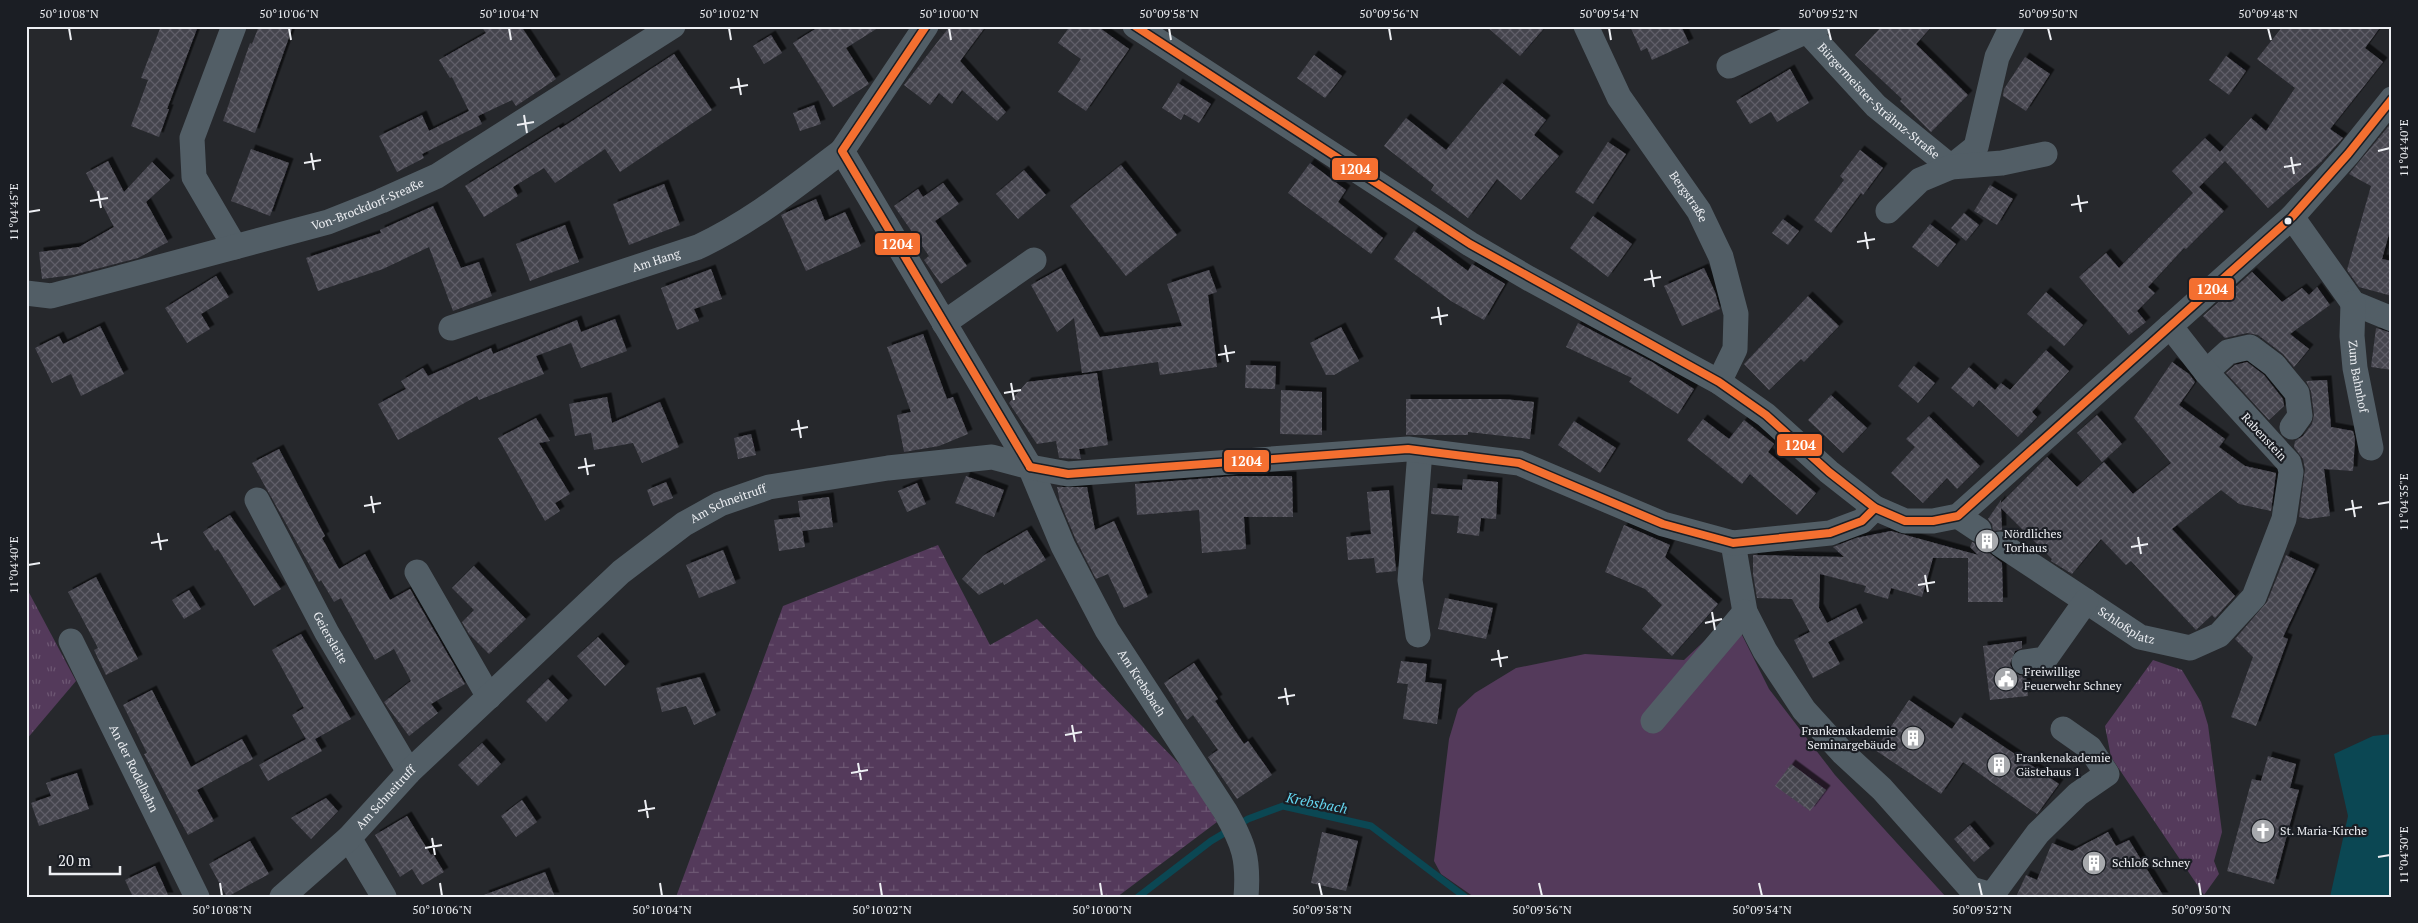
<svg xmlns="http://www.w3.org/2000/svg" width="2418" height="923" viewBox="0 0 2418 923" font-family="'PT Serif',serif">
<defs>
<pattern id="grass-tufts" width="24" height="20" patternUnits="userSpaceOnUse" patternTransform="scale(1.25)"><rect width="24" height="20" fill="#543a5b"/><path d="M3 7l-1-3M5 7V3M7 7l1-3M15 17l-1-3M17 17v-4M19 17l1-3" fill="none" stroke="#6d5773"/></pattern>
<pattern id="wetland-marsh" width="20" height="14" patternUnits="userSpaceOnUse" patternTransform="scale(1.25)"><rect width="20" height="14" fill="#543a5b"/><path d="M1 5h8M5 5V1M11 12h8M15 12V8" fill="none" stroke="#6d5773"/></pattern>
<pattern id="building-cross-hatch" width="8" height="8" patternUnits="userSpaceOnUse" patternTransform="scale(1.25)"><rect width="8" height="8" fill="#45444e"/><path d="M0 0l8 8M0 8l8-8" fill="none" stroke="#605f68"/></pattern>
<filter id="shadow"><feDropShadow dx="4.5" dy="-4.5" stdDeviation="0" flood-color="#0009"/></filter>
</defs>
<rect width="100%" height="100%" fill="#26282c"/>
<g fill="url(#grass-tufts)">
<path d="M26 587 76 681 26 740Z"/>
<path d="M2153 660 2182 670 2201 702 2208 725 2222 832 2214 861 2219 874 2204 895 2111 757 2105 726Z"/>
</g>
<path fill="url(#wetland-marsh)" d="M938 545 990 645 1037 619 1191 776 1217 822 1117 897H676L783 606Z"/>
<path fill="#543a5b" d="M1732 615 1769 689 1835 775 1946 897H1474L1441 874 1434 861 1449 739 1458 709 1475 693 1516 668 1585 654 1684 660Z"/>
<path fill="#0b4753" d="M2392 734V897H2330L2348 816 2334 754 2373 736Z"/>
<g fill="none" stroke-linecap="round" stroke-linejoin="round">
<path stroke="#0b4753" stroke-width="7" d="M1138 897 1211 841 1248 819 1283 806 1371 826 1465 897"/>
</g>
<g fill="url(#building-cross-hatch)" filter="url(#shadow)">
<path d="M161 26H198L167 109H169L159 137 131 126 148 80 141 78Z"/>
<path d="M259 26H293L255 133 223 121 250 43 252 44Z"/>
<path d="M481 26H521L556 79 516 106 512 100 478 116 482 124 422 154 424 158 397 172 379 136 422 115 429 131 469 111 452 77 450 78 439 60 486 33Z"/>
<path d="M820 26H881L846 48 869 84 833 107 793 43Z"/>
<path d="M950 26H986L960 61 1006 112 997 121 962 90 952 104 939 93 930 105 904 85Z"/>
<path d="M1070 26H1097L1129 49 1086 111 1058 92 1081 59 1058 43Z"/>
<path d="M1486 26H1546L1520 56Z"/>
<path d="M1630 26H1681L1689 43 1652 60 1647 48 1641 51Z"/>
<path d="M1882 26H1932L1916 44 1968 95 1931 132 1900 101 1902 99 1855 55Z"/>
<path d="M2283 26H2381L2365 48 2383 62 2330 129 2343 138 2321 162 2268 208 2225 161 2199 187 2224 211 2186 249 2184 248 2148 287 2155 293 2137 311 2146 322 2129 335 2079 277 2106 253 2119 268 2193 193 2172 171 2205 138 2220 152 2251 118 2266 131 2295 88 2257 59Z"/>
<path d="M771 35 782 53 764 64 753 46Z"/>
<path d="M674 54 712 110 620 172 605 149 555 183 544 168 513 187 518 196 484 217 465 186 559 127 560 129Z"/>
<path d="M1314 55 1342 76 1325 98 1297 78Z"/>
<path d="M2226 56 2246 71 2229 95 2209 80Z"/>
<path d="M2025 57 2050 74 2026 111 2003 96 2004 89Z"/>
<path d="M1790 69 1809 103 1777 122 1771 112 1750 124 1736 101Z"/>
<path d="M1178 83 1211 104 1199 123 1184 114 1181 120 1162 108Z"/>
<path d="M1502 83 1546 120 1534 135 1559 156 1521 200 1497 179 1468 218 1431 190 1434 185 1384 146 1406 118 1446 150Z"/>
<path d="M814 105 821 124 800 131 793 113Z"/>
<path d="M2392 122V223L2382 259 2392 261V296L2359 287 2347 270 2371 186 2349 174Z"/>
<path d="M1608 142 1626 154 1593 204 1575 192Z"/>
<path d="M251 149 289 163 270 216 231 201Z"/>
<path d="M1860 150 1883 168 1863 195 1861 193 1831 233 1814 220 1844 180 1840 176Z"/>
<path d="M108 161 124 192 152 162 170 180 146 202 168 242 138 258 73 275 42 279 39 252 79 247 114 227 86 173Z"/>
<path d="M1310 163 1346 190 1338 202 1383 238 1371 254 1288 193Z"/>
<path d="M1121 165 1177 235 1126 276 1070 206Z"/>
<path d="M1024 170 1046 195 1018 219 996 194Z"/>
<path d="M943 183 959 204 935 221 967 266 941 284 924 260 929 256 894 206 918 189 923 197Z"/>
<path d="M664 184 680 225 629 245 613 204Z"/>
<path d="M1990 185 2013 199 1997 225 1974 211Z"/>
<path d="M816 199 825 221 845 212 861 246 806 271 781 215Z"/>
<path d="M433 206 461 268 479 262 492 296 453 311 429 247 383 269 318 291 306 258 381 233 380 230Z"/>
<path d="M1964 213 1979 225 1966 241 1951 228Z"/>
<path d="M1593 216 1632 244 1608 277 1570 248Z"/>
<path d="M1783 219 1799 231 1788 245 1772 233Z"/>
<path d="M1930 224 1956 244 1938 267 1912 247Z"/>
<path d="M565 225 579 262 530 281 516 244Z"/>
<path d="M1414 231 1468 271 1472 264 1505 284 1484 320 1451 301 1394 259Z"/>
<path d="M1061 268 1100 337 1182 326 1167 284 1209 270 1217 292 1208 295 1217 367 1160 375 1158 362 1082 373 1074 318 1057 332 1031 285Z"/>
<path d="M1704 268 1715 292 1720 309 1682 326 1664 286Z"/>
<path d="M711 269 722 299 694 309 699 321 677 330 661 288Z"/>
<path d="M2252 272 2282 302 2302 288 2309 295 2317 287 2330 305 2290 334 2309 349 2294 367 2283 354 2258 335 2247 333 2225 338 2203 316Z"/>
<path d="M216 276 229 297 201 314 210 329 187 343 165 308Z"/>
<path d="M2046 292 2083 325 2064 346 2027 314Z"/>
<path d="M1808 296 1839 326 1804 362 1801 359 1769 390 1744 364Z"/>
<path d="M615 319 627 351 581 368 571 343 536 356 544 374 479 400 477 396 398 440 378 404 406 389 401 381 423 368 428 376 491 348 493 354 577 320 581 332Z"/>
<path d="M1578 323 1652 362 1694 389 1678 414 1629 382 1632 378 1566 347Z"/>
<path d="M100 326 124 374 81 396 71 374 52 383 35 348 59 336 63 344Z"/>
<path d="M1341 327 1359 361 1334 375H1326L1310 343Z"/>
<path d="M2376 328 2392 333V370L2371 367Z"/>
<path d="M923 334 947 399 953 397 968 434 939 446 904 452 897 415 911 412 887 347Z"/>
<path d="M2046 350 2069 371 2032 412 2037 417 2018 437 1979 400 1973 407 1951 388 1969 367 1995 390 2001 383 2010 390Z"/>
<path d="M2172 362 2189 374 2195 382 2179 405 2225 439 2219 447 2245 466 2276 473 2271 511 2239 504 2221 490 2172 529 2235 596 2215 618 2212 615 2196 630 2131 561 2126 565 2101 539 2072 574 2051 561 2052 559 2001 508 2002 530 1993 531 1992 524 1988 519 2001 500V503L2047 457 2077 487 2104 462 2133 494 2171 463 2134 418Z"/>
<path d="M2247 362 2264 375 2283 399 2284 406 2269 420 2226 373 2235 365Z"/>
<path d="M1246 365 1276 366 1275 389 1245 388Z"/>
<path d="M1914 366 1935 383 1918 403 1898 386Z"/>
<path d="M1097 373 1108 445 1079 449 1081 459 1059 458 1056 441 1037 444 1009 403 1027 382Z"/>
<path d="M2327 380 2331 427 2353 431 2355 439 2353 471 2324 469 2330 516 2308 519 2299 517 2305 469 2303 459 2294 447 2295 441 2303 436 2312 424 2314 415 2311 391 2306 381Z"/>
<path d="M1281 390 1322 392V435L1280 434Z"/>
<path d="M1831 395 1867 428 1843 453 1808 420Z"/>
<path d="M607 397 612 423 660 402 679 447 642 463 633 443 594 450 591 433 575 436 569 404Z"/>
<path d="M1406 399H1504L1534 402 1530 439 1468 432V435H1406Z"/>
<path d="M2097 415 2122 444 2102 462 2077 433Z"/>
<path d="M1929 416 1980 466 1957 489 1947 478 1923 503 1891 473 1915 447 1906 439Z"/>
<path d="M536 418 550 441 539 443 570 494 555 503 560 511 545 521 498 438Z"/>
<path d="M1703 419 1729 439 1744 420 1774 444 1768 452 1816 493 1797 515 1750 474 1742 484 1687 440Z"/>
<path d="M1574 421 1616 448 1600 473 1558 445Z"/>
<path d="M751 434 756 455 738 459 734 438Z"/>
<path d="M279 449 325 536 322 538 339 569 365 554 390 600 410 589 465 684 431 704 438 713 409 736 384 702 411 681 394 649 375 660 341 598 334 602 321 580 319 582 252 463Z"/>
<path d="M966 476 1004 490 994 517 955 503Z"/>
<path d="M1235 476H1292L1293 517H1244L1246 549 1202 553 1199 510 1137 515 1135 484Z"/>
<path d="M1463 479 1498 482 1496 519 1481 518 1479 536 1457 533 1459 516 1431 514 1433 488 1462 490Z"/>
<path d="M666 482 673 498 653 506 647 490Z"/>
<path d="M917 483 926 504 907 512 898 491Z"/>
<path d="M1057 487H1087L1095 530 1114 521 1148 597 1124 608 1108 574 1096 579 1076 540 1060 502Z"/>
<path d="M1389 490 1396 571 1376 573 1374 558 1348 560 1346 537 1371 534 1367 492Z"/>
<path d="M829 497 833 527 802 531 798 501Z"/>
<path d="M230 515 281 589 254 606 218 549 215 551 203 532Z"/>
<path d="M800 517 805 547 779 551 774 520Z"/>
<path d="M1624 525 1670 545 1665 557 1718 604 1672 656 1642 629 1662 605 1645 589 1605 572Z"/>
<path d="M1027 530 1046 560 1004 585 1003 582 979 595 962 579 983 556Z"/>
<path d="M1891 531 1978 555 1970 547 1972 542 1979 544 1986 543 1987 551 2002 563 2003 602H1968V558H1933L1922 597 1891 588 1888 599 1864 592 1866 586 1820 574 1819 608 1827 623 1856 608 1863 623 1828 642 1840 664 1813 678 1794 640 1810 632 1792 599 1757 598 1753 574V555L1844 557 1833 547 1856 538Z"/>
<path d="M723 550 736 583 699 598 686 565Z"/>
<path d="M2286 555 2315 569 2283 637 2288 639 2256 726 2231 717 2253 657 2235 639 2267 602Z"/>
<path d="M474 566 526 619 489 654 469 634 462 622 474 610 452 588Z"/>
<path d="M96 577 138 659 106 675 94 650 98 648 68 592Z"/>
<path d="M189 590 201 609 184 619 172 600Z"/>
<path d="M1445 598 1493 608 1486 639 1438 629Z"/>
<path d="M301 634 351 719 315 739 322 751 268 781 259 765 306 739 292 715 304 708 272 650Z"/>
<path d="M598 637 625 666 605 686 577 656Z"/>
<path d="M2022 641V648L2015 651 2010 664 2013 671 2019 675 2026 676 2028 696 1990 700 1983 646Z"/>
<path d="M1401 661 1427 664 1425 682 1442 684 1437 724 1403 719 1408 684 1397 683Z"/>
<path d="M1194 663 1218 699 1215 701 1244 744 1248 741 1272 775 1237 799 1208 757 1218 750 1193 715 1187 720 1164 683Z"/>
<path d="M700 677 716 715 694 725 686 706 662 712 656 688Z"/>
<path d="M548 679 568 700 546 722 526 701Z"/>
<path d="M152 690 191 767 242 739 253 759 197 790 214 821 188 835 144 754 147 753 123 705Z"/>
<path d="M1909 700 1952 729 1960 717 2059 784 2037 814 1963 762 1941 794 1875 750Z"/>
<path d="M482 743 501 764 478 786 458 765Z"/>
<path d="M2268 756 2296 764 2290 788 2299 790 2274 884 2227 871 2252 779 2261 781Z"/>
<path d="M1791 764 1826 790 1810 811 1775 786Z"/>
<path d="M77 773 89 809 39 826 31 803 51 796 46 783Z"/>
<path d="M326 798 338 811 311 839 291 818Z"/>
<path d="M522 800 537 822 516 837 501 816Z"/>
<path d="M407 816 431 855 433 854 444 872 422 885 412 869 400 877 375 835Z"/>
<path d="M1970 825 1990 848 1974 862 1954 839Z"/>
<path d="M1322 832 1358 841 1346 891 1311 883Z"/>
<path d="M2108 832 2116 846 2129 840 2164 897H2016L2026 875 2037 880 2052 843 2072 851Z"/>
<path d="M250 841 269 874 227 897 209 864Z"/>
<path d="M155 866 169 897H133L125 880Z"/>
<path d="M545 872 555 897H485L484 895Z"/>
</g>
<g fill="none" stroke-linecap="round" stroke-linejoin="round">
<g stroke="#525e66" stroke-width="25">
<path d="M234 26 192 138 194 177 235 247"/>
<path id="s1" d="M926 26 842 151 1030 467 1063 546 1107 630 1225 811C1244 844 1249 859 1246 897"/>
<path d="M1135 26 1470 244 1528 278 1719 382 1766 415 1829 472 1875 508 1905 521H1933L1958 516 2292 217 2348 154 2392 99"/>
<path id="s2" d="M1586 26 1619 97 1699 211 1721 257 1736 314 1735 349 1719 382"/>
<path id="s3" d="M1808 32 1876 106 1951 167"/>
<path d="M1729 66 1818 26"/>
<path d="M1951 167 1976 147 1997 57 2012 26"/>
<path d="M1888 211 1920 180 1951 167 2002 163 2045 154"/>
<path d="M2292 217 2353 303 2392 319"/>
<path id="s4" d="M26 293 51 296 328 222 381 201 437 176 673 26"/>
<path id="s5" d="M2353 303 2352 336 2355 368 2371 448"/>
<path d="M944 323 1034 260"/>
<path id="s6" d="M451 328 698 247C753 221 794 187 842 151"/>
<path d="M2206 372 2228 352 2250 347 2274 365 2297 393 2300 416 2292 427"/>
<path id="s7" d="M257 500 327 633 409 772"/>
<path d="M1958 516 1979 530"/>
<path d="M1733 543 1745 612 1765 651 1804 710 1843 753 1882 789 1971 889 1992 895 2038 833 2078 794 2107 774 2090 748 2063 729"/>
<path id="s8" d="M2000 544 2140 637 2190 648 2219 635 2254 597 2284 519 2291 472 2289 463 2206 372 2170 326"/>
<path d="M417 572 489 697"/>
<path d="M1418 635 1410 580 1420 451"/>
<path id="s9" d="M71 641 197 897"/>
<path d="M2024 662 2045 659 2086 601"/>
<path d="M1653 721 1745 612"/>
<path d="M349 838 384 897"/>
<path id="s10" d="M282 897 349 838 409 772 621 572 684 524 720 504 769 487 888 468 992 457 1030 467 1068 474 1408 449 1519 463 1663 524 1733 543 1830 533 1862 521 1875 508"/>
</g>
<g stroke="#1b1e24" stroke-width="11">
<g id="bus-1">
<path d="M926 26 842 151 1030 467"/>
<path d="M1135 26 1470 244 1719 382 1766 415 1829 472 1875 508 1905 521H1933L1958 516 2292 217 2348 154 2392 99"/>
<path d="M1030 467 1068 474 1408 449 1519 463 1663 524 1733 543 1830 533 1862 521 1875 508"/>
</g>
</g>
<use href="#bus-1" stroke="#f46f30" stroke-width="8"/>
</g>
<path fill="none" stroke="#edeff3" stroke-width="2" d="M69 28 71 40M289 28 291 40M509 28 511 40M729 28 731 40M949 28 951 40M1169 28 1171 40M1389 28 1391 40M1609 28 1611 40M1828 28 1831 40M2048 28 2051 40M2268 28 2271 40M738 78 741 95M730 88 748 85M524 115 527 133M517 125 534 122M2378 151 2390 148M311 153 314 170M2291 157 2294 174M304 163 321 160M2284 167 2301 164M98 191 101 208M2078 195 2081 212M90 201 108 198M2071 205 2088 202M28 212 40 210M1865 232 1868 249M1857 242 1875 239M1651 270 1654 287M1644 280 1661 277M1438 307 1441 325M1431 318 1448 315M1225 345 1228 362M1218 355 1235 352M1011 383 1014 400M1004 393 1021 390M798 420 801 438M791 430 808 427M585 458 588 475M578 468 595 465M371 496 374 513M2352 500 2355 517M2378 504 2390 502M364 506 381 503M2345 510 2362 507M158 533 161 550M2138 537 2141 554M151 543 168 540M2131 547 2148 544M28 565 40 563M1925 575 1928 592M1918 585 1935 582M1712 612 1715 630M1705 623 1722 619M1498 650 1501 667M1491 660 1508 657M1285 688 1288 705M1278 698 1295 695M1072 725 1075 742M1065 735 1082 732M858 763 861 780M851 773 868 770M645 800 648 818M638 811 655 808M432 838 435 855M425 848 442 845M2378 857 2390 855M220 883 222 896M440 883 442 896M660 883 662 896M880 883 882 896M1100 883 1102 896M1319 883 1322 896M1539 883 1542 896M1759 883 1762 896M1979 883 1982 896M2199 883 2201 896"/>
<defs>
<g id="building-disc" transform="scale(1.25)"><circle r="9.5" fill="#a7a9ad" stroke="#1b1e24"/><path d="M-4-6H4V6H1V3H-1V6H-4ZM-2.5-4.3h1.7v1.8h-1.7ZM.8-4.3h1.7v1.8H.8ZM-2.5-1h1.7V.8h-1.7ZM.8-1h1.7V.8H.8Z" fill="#fff"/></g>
<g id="civic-disc" transform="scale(1.25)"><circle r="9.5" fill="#a7a9ad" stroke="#1b1e24"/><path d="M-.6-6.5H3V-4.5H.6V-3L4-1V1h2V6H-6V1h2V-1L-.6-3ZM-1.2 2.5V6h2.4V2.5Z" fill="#fff"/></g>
<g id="church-disc" transform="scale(1.25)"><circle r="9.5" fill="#a7a9ad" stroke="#1b1e24"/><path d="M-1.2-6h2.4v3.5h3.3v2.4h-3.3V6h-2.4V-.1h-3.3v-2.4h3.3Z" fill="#fff"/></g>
</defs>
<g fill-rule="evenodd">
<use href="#building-disc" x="1987" y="541"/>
<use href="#civic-disc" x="2006" y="679"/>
<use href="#building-disc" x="1913" y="738"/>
<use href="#building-disc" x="1999" y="765"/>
<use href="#church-disc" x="2263" y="831"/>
<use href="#building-disc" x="2094" y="863"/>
</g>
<circle fill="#edeff3" stroke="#1b1e24" stroke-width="2" cx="2288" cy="221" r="4.5"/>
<g text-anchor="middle" stroke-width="4.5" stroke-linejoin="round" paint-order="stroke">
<g font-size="12" fill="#edeff3" stroke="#1b1e24">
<text dy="4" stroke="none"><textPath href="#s3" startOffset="99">Bürgermeister-Strähnz-Straße</textPath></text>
<text dy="4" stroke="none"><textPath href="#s2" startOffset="200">Bergstraße</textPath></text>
<text dy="4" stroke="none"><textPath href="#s4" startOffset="355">Von-Brockdorf-Sreaße</textPath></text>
<text dy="4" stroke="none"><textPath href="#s6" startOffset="216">Am Hang</textPath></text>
<text dy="4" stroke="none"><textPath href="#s5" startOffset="74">Zum Bahnhof</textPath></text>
<text transform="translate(2264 437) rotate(47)" y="4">Rabenstein</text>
<text dy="4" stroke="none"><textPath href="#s10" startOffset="598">Am Schneitruff</textPath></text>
<text dy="4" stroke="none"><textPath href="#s8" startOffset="151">Schloßplatz</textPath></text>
<text dy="4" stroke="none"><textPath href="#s7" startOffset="156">Geiersleite</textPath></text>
<text dy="4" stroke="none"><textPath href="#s1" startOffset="762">Am Krebsbach</textPath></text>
<text dy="4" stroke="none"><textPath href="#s9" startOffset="142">An der Rodelbahn</textPath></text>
<text dy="4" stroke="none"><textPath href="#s10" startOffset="144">Am Schneitruff</textPath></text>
</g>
<g font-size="12" fill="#edeff3" stroke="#1b1e24" text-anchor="start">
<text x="2004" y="538">Nördliches<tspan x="2004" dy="14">Torhaus</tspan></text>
<text x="2024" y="676">Freiwillige<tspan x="2024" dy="14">Feuerwehr Schney</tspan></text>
<text x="1896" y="735" text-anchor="end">Frankenakademie<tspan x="1896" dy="14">Seminargebäude</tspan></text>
<text x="2016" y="762">Frankenakademie<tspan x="2016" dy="14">Gästehaus 1</tspan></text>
<text x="2280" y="835">St. Maria-Kirche</text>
<text x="2112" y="867">Schloß Schney</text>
</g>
<g font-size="14" font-style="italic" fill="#65d8f2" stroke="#1b1e24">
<text transform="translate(1317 803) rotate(11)" y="5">Krebsbach</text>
</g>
</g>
<g stroke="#1b1e24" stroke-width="2">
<rect x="1331" y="157" width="48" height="24" rx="5" fill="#f46f30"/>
<rect x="874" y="232" width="47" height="24" rx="5" fill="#f46f30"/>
<rect x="2188" y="277" width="47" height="24" rx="5" fill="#f46f30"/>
<rect x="1776" y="433" width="47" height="24" rx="5" fill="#f46f30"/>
<rect x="1223" y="449" width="47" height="24" rx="5" fill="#f46f30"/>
</g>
<g font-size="14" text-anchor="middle" font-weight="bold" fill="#fff">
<text x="1355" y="174">1204</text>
<text x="897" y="249">1204</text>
<text x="2212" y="294">1204</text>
<text x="1800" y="450">1204</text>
<text x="1246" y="466">1204</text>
</g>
<rect width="2418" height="923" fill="none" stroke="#1b1e24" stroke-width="55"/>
<path d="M50 866v8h70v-8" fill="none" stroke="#edeff3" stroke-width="2.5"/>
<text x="58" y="866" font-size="15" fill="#edeff3" stroke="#1b1e24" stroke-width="4" paint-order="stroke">20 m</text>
<rect x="28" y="28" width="2362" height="868" fill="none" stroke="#edeff3" stroke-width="2"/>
<g font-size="12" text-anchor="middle" fill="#edeff3">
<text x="69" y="18">50°10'08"N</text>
<text x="289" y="18">50°10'06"N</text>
<text x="509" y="18">50°10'04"N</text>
<text x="729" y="18">50°10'02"N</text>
<text x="949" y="18">50°10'00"N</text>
<text x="1169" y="18">50°09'58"N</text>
<text x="1389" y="18">50°09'56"N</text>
<text x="1609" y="18">50°09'54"N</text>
<text x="1828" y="18">50°09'52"N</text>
<text x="2048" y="18">50°09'50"N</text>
<text x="2268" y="18">50°09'48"N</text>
<text transform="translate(2404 148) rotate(-90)" y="4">11°04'40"E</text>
<text transform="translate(14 212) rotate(-90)" y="4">11°04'45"E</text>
<text transform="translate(2404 502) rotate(-90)" y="4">11°04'35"E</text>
<text transform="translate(14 565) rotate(-90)" y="4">11°04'40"E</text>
<text transform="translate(2404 855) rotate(-90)" y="4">11°04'30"E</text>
<text x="222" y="914">50°10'08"N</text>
<text x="442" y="914">50°10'06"N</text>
<text x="662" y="914">50°10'04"N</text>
<text x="882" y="914">50°10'02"N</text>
<text x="1102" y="914">50°10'00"N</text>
<text x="1322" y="914">50°09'58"N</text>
<text x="1542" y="914">50°09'56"N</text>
<text x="1762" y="914">50°09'54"N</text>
<text x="1982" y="914">50°09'52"N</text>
<text x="2201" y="914">50°09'50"N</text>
</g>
</svg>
